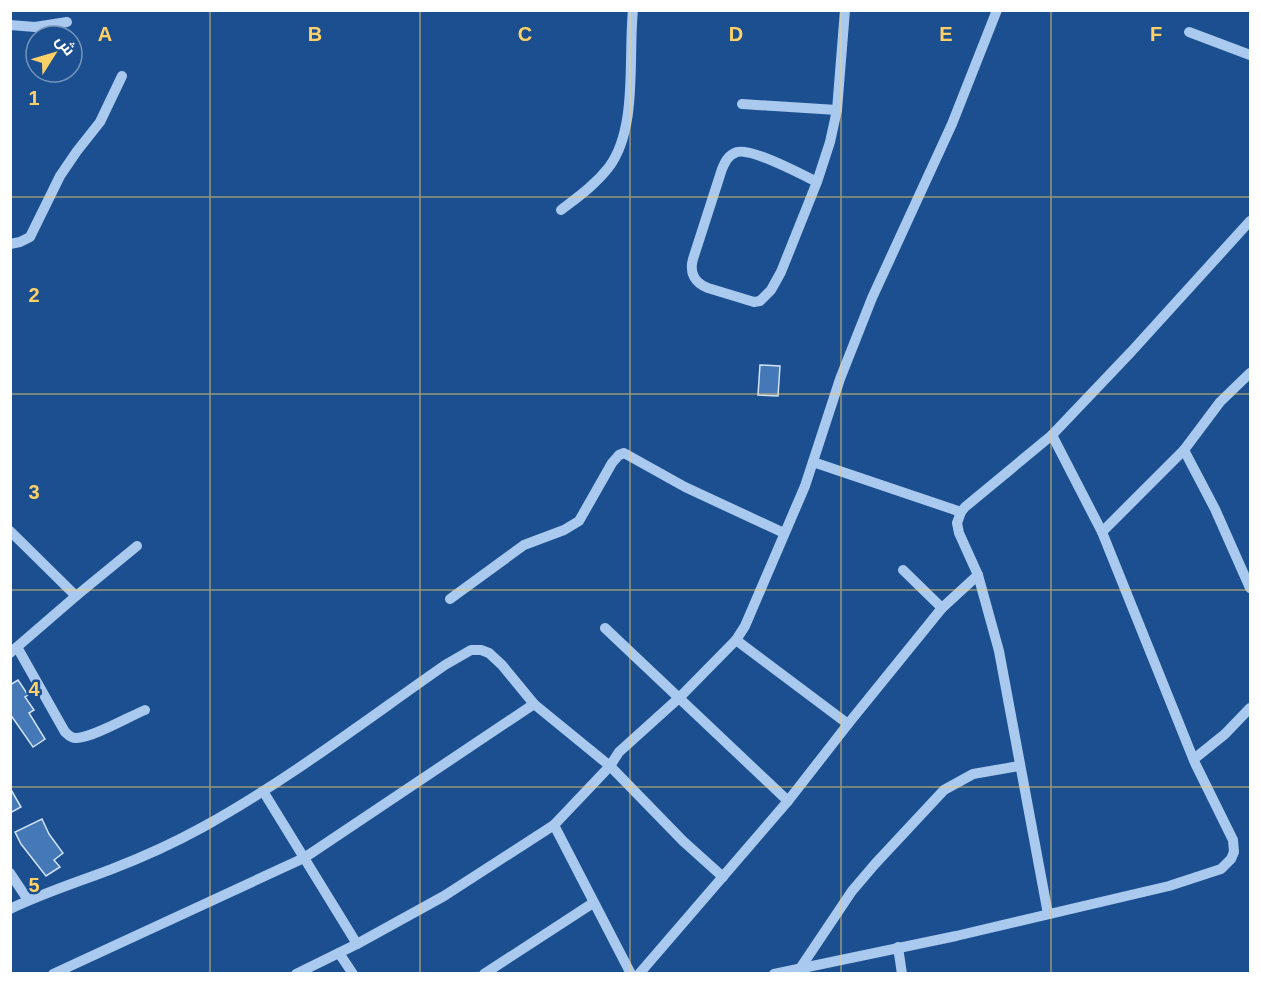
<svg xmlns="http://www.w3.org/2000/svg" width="1261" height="984" viewBox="0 0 1261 984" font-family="Helvetica,Cairo,sans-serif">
<rect width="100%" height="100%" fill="#1b4f8f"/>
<g fill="#4478b7" stroke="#cfe3fa" stroke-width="1.5">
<path d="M760 365 780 366 778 396 758 395Z"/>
<path d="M18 680 28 695 25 697 34 710 29 713 45 739 33 747 10 714V685Z"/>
<path d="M10 788 21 807 10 813Z"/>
<path d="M42 819 49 834 63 853 54 860 60 867 46 876 21 844 15 832Z"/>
</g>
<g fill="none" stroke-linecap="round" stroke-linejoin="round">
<g stroke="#a9c9ee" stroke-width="10">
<path d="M10 25 35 27 67 22"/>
<path d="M1189 32 1250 55"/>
<path d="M742 104 837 110"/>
<path d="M817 182C801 174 752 148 737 152 728 155 725 162 722 169L693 259C689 273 695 283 708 288L754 302 760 301 771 290 781 272 817 182 830 142 837 110 845 10"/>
<path d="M561 210C578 197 595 185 609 167 638 128 628 58 633 10"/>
<path d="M10 244 20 242 30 237 60 176 77 151 100 122 122 76"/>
<path d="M1052 435 1102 532 1184 450 1220 402 1250 373"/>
<path d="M1184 450 1215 509 1250 588"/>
<path d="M813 462 961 512"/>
<path d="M10 531 76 596"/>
<path d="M903 570 942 608"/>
<path d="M450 599 524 545 564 530 579 521 612 463 619 455 624 453 685 487 784 533"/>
<path d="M605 628 788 801"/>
<path d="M736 640 848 724"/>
<path d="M17 647 65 732C69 735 71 739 77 738 94 737 128 717 145 710"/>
<path d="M10 653 76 596 137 546"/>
<path d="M1194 759 1225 734 1250 708"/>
<path d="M263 791 357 944"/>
<path d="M554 825 631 974"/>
<path d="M10 873 28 900"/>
<path d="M10 909C43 893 78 882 112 869 143 857 174 843 203 827 288 780 366 720 445 665L471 650H481L489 653 502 665 534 704 610 766 683 841 723 877"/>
<path d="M1048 914 999 651 978 575 959 533 957 523 961 512 965 507 1052 435 1131 352 1250 221"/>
<path d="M898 947 902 974"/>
<path d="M339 953 353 974"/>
<path d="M801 967 852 891 875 864 944 790 973 774 1019 766"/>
<path d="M53 974 304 858 534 704"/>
<path d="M296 974 357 944 444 896 554 825 610 766 619 752 680 697 736 640 745 626 805 486 840 379 872 298 952 124 997 10"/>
<path d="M484 974 593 903"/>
<path d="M639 974 788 801 848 724 942 608 978 575"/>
<path d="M774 974 956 936 1169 886 1221 869 1231 859 1234 852 1233 840 1195 763 1102 532"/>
</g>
</g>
<path fill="none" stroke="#ffd166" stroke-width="1.5" stroke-opacity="0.55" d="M210 10V974M420 10V974M630 10V974M841 10V974M1051 10V974M10 197H1250M10 394H1250M10 590H1250M10 787H1250"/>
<g font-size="20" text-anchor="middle" font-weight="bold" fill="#ffd166" stroke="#1b4f8f" stroke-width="5" stroke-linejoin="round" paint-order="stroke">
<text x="105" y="41">A</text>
<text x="315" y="41">B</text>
<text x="525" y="41">C</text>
<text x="736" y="41">D</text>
<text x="946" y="41">E</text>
<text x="1156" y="41">F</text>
<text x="34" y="105">1</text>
<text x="34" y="302">2</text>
<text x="34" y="499">3</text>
<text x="34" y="696">4</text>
<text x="34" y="892">5</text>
</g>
<rect width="1261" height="984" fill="none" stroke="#ffffff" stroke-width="24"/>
<g transform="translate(54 54) rotate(53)"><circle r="28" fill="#1b4f8f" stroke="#7695bc" stroke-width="1.5"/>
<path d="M0-4.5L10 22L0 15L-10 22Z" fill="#ffd166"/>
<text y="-9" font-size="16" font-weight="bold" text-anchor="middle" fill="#ffffff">ش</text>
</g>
</svg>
